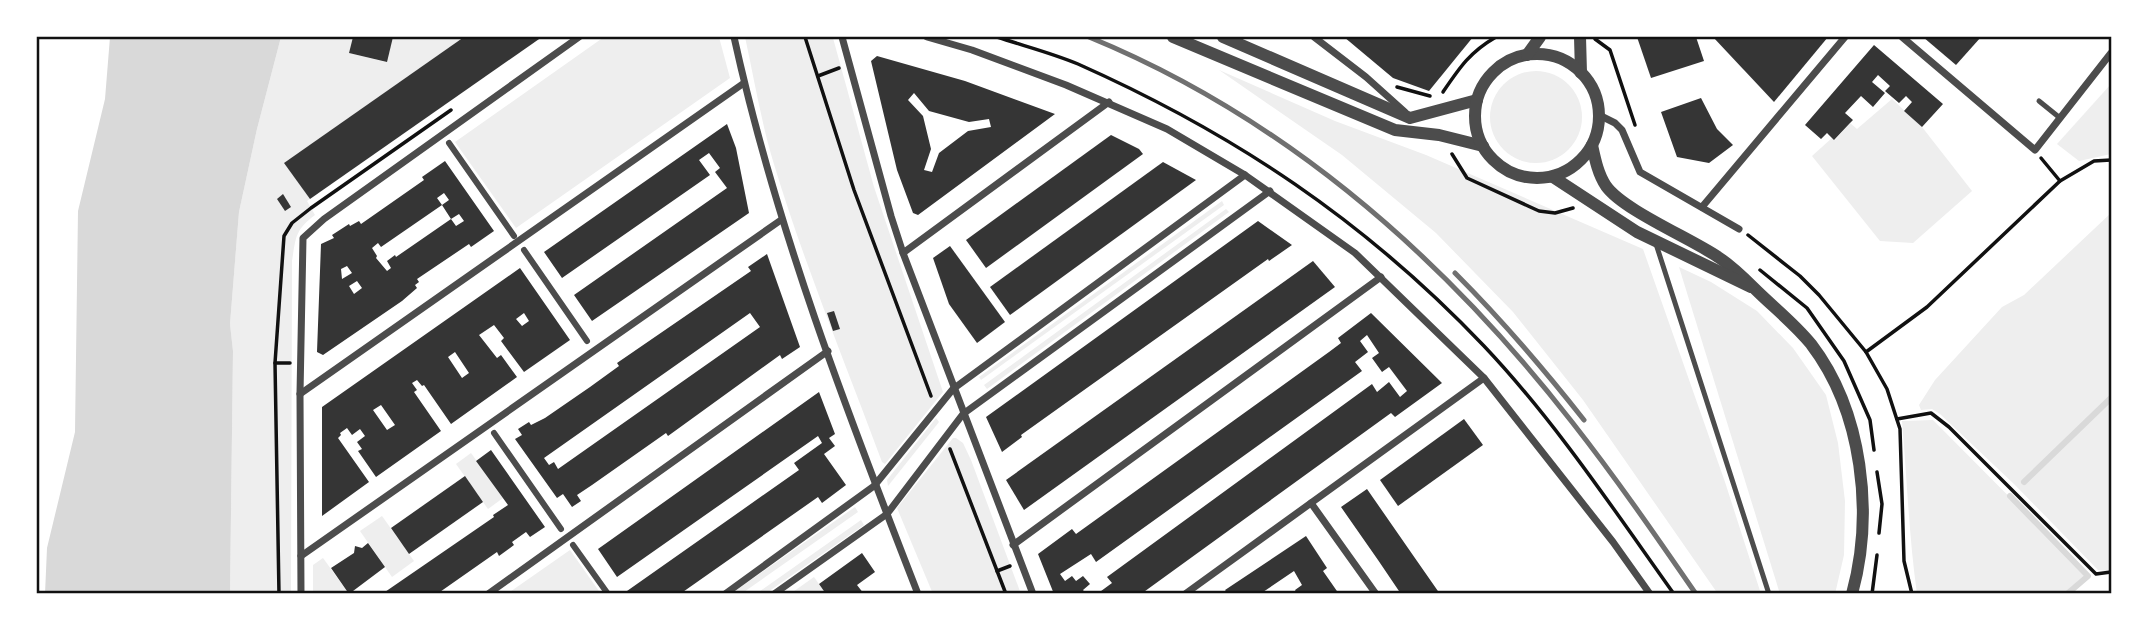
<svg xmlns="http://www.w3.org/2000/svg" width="2148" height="631" viewBox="0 0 2148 631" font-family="Poppins,sans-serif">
<rect width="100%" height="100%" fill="#fff"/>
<g fill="#eee">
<path d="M281 37H353L349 53 386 62 393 37H464L285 163 310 199 307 201 315 215C295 230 296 237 292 261L291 594H230L233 351 230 324 239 212 257 129Z"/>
<path d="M604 37H719L730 78 516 228 455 142Z"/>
<path d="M745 37 833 38 874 187 943 392 885 464 882 462C845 362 804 264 773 161 761 121 754 78 745 37Z"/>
<path d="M1219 70 1335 121 1426 155 1643 249 1725 482 1761 594H1718L1583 400 1513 312 1436 233 1342 155Z"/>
<circle cx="1536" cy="117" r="46"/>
<path d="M2111 84V154L2079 161 2057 144Z"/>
<path d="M1892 99 1922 127 1972 191 1913 243 1880 241 1812 156 1832 138 1835 140 1850 123 1857 129Z"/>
<path d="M1222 201 1224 205 981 380 979 377Z"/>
<path d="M1226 209 1229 212 987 389 984 385Z"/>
<path d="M2111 213V568L2108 571 2098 570 2014 484 1940 414 1932 409 1921 410 1919 405 1935 380 2002 307 2024 295Z"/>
<path d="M1679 267 1711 282 1757 311 1793 348 1826 395 1838 443 1845 501 1844 555 1835 594H1780Z"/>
<path d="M936 418 939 422 888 486 887 480Z"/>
<path d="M1933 420 2086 574 2063 594H1917C1909 537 1907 479 1902 421Z"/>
<path d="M953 438H956L963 443 971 460 1021 594H933L897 508Z"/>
<path d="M471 453 503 498 488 509 456 464Z"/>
<path d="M855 507 858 512 741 594H731Z"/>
<path d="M382 516 414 561 392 577 360 531Z"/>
<path d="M861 520 864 525 765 594H756Z"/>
<path d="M570 550 601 594H507Z"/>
<path d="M323 558 349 594H313V565Z"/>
<path d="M814 577 826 594H790Z"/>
</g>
<path fill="#d9d9d9" d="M110 37H281L257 129 239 212 230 324 233 351 230 594H45L47 548 75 432 78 211 105 99Z"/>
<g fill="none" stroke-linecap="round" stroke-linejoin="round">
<g stroke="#d9d9d9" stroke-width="6">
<path d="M2024 482 2111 398"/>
<path d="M2010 496 2088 576 2067 594"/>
</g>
</g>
<g fill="#353535" fill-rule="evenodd">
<path d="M353 37H393L387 62 349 53Z"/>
<path d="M464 37H542L310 199 284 163Z"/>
<path d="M1344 37H1473L1429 91 1393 78Z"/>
<path d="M1637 37H1696L1704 61 1651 78Z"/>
<path d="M1713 37H1828L1774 102Z"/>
<path d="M1923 37H1981L1956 65Z"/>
<path d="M1874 45 1943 104 1922 127 1904 111 1912 102 1906 96 1899 103 1885 91 1890 86 1878 75 1872 82 1885 93 1873 107 1861 96 1845 113 1853 120 1850 123 1834 140 1827 133 1821 139 1805 125Z"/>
<path d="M877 56 965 81 1055 114 918 215 913 213 897 170 871 61ZM914 93 929 111 969 122 989 119 991 127 968 131 939 153 932 172 924 170 931 149 923 116 908 100Z"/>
<path d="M1701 98 1717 129 1733 145 1709 163 1677 157 1661 112Z"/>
<path d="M727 124 736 148 749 213 592 321 574 295 727 188 715 172 720 168 709 153 699 160 710 175 562 278 544 252Z"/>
<path d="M1111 135 1139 149 1143 154 986 268 966 240Z"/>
<path d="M445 161 494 231 471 247 469 244 417 279 419 282 415 285 417 288 402 301 323 355 317 352 321 244 334 238 332 235 349 224 350 226 359 221 361 224 424 180 422 177ZM444 193 449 200 442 205 451 219 396 257 395 255 387 261 391 268 387 271 376 258 377 256 372 248 378 243 381 247 442 205 437 198ZM459 214 464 221 456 226 451 219ZM347 266 352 273 342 279 341 269ZM357 281 362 288 354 294 349 286Z"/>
<path d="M1163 162 1196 180 1010 315 990 287Z"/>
<path d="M283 194 291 207 285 211 277 199Z"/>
<path d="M1258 221 1292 245 1269 261 1268 259 1063 405 1021 435 1022 437 1002 452 986 417Z"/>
<path d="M950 246 1005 322 977 343 949 304 933 258Z"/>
<path d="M767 254 800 347 782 359 780 355 668 436 666 433 592 485 577 495 581 501 572 507 563 494 557 498 515 439 522 435 518 429 529 422 531 425 545 418 590 387 619 366 617 363 751 271 748 267ZM750 313 760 327 558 469 554 462 549 465 544 458Z"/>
<path d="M1313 261 1335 287 1024 510 1006 480Z"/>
<path d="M520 268 570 340 524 372 501 341 504 338 494 325 479 335 497 358 501 355 517 377 451 424 424 385 422 386 417 380 412 383 417 390 414 392 441 431 376 477 358 451 362 449 357 442 365 436 360 429 352 435 347 428 340 433 341 435 338 438 369 482 322 516V407ZM524 313 529 321 522 326 516 319ZM455 352 469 373 462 378 448 357ZM381 405 395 425 387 430 373 410Z"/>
<path d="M834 311 840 329 833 331 827 313Z"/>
<path d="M1371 313 1442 383 1395 417 1391 413 1141 594H1097L1112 583 1107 577 1372 384 1377 392 1389 382 1400 397 1407 391 1389 367 1382 372 1372 358 1379 353 1367 335 1360 341 1368 352 1355 362 1362 371 1096 562 1091 554 1060 574 1065 581 1072 576 1076 581 1083 576 1090 584 1083 590 1086 594H1054L1038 554 1072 529 1076 534 1329 352 1341 343 1338 338Z"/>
<path d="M819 392 835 434 829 438 835 446 824 454 846 485 822 503 818 497 680 594H629L627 591 799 470 794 463 822 443 818 436 617 577 598 549Z"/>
<path d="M1464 419 1483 445 1398 506 1380 480Z"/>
<path d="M491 450 545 527 530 537 526 532 512 542 514 545 499 556 497 552 437 594H382L494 517 493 515 508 505 476 461Z"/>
<path d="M465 476 483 502 409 554 391 528Z"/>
<path d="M1367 489 1417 561 1440 594H1401L1378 560 1341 507Z"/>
<path d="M1306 536 1327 568 1323 571 1339 594H1297L1295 590 1302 585 1294 571 1263 592 1264 594H1228L1225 590Z"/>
<path d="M368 543 385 567 349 594 331 568 354 553 355 546 362 548Z"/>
<path d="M862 553 875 572 857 585 864 594H826L819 584Z"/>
</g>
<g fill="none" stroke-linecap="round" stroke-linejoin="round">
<g stroke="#111" stroke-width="3.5">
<path d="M805 37 854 190 931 396"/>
<path d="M997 37C1024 46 1052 53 1078 64 1235 134 1365 221 1484 346 1555 421 1614 510 1674 594"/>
<path d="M1595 39 1610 50 1635 125"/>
<path d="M818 76 839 68"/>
<path d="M1397 87 1430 96"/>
<path d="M1443 92C1460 67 1470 52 1496 37"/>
<path d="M1452 154 1467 178 1539 211 1555 213 1573 208"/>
<path d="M2041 158 2060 181"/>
<path d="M1748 235 1800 276 1819 295 1866 352 1887 389 1900 429 1904 561 1912 594"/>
<path d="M1760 270 1807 308 1844 361 1870 420 1874 450"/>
<path d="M1866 352 1927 307 2060 181 2094 161 2111 160"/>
<path d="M275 363H290"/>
<path d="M1897 419 1931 413 1949 427 2096 574 2111 572"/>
<path d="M950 449 1006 594"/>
<path d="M1877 472 1882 504 1879 533"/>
<path d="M997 571 1010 566"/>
<path d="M279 594 275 363 284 236 292 223 311 208 451 110"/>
<path d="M1872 594 1877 555"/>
</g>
<g stroke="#4c4c4c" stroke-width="5">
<path d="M2039 101 2060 118"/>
<path d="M1656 244 1769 594"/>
</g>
<g stroke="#4c4c4c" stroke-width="6">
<path d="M449 143 514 236"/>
<path d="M524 250 587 341"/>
<path d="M494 433 561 529"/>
<path d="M573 545 608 594"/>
</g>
<g stroke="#4c4c4c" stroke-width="7">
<path d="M734 37C776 228 847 412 918 594"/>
<path d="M842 37 891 216 903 253 1033 594"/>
<path d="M927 37 972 50 1066 85 1167 129 1245 175 1355 253 1484 378 1613 542 1650 594"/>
<path d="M1314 37 1366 77 1405 112"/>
<path d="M1902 37 2035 150 2111 53"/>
<path d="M1599 115 1615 123 1622 130 1640 172 1739 229"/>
<path d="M1702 207 1845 37"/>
<path d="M903 253 1109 102"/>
<path d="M300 394 744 83"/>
<path d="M1311 503 1376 594"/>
<path d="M1013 545 1381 277"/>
<path d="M301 556 781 220"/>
<path d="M301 594 300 394 303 238 324 219 579 37"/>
<path d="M488 594 828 351"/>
<path d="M725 594 874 486 953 389 1245 175"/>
<path d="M774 594 887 514 963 414 1270 191"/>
<path d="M1185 594 1484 378"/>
</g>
<g stroke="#4c4c4c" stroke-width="12">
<path d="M1173 37 1395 130 1439 135 1483 146"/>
<path d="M1223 37 1410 118 1477 100"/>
<path d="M1580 37 1581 73"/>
<circle cx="1537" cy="116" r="62"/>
<path d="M1527 55 1540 37"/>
<path d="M1592 145C1595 159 1598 174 1606 186 1623 210 1690 238 1718 257 1732 266 1742 276 1754 288 1773 307 1794 323 1811 344 1863 412 1874 514 1852 594"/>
<path d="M1553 177 1637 232 1751 287"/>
</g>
<g stroke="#707070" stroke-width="5">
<path d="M1089 37C1284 117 1444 258 1572 422 1616 478 1656 536 1696 594"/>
<path d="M1455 273C1501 319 1543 368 1584 420"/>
</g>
</g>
<rect width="2148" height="631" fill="none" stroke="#ffffff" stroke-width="77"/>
<rect x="38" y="38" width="2072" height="554" fill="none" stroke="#111" stroke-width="2.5"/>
</svg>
